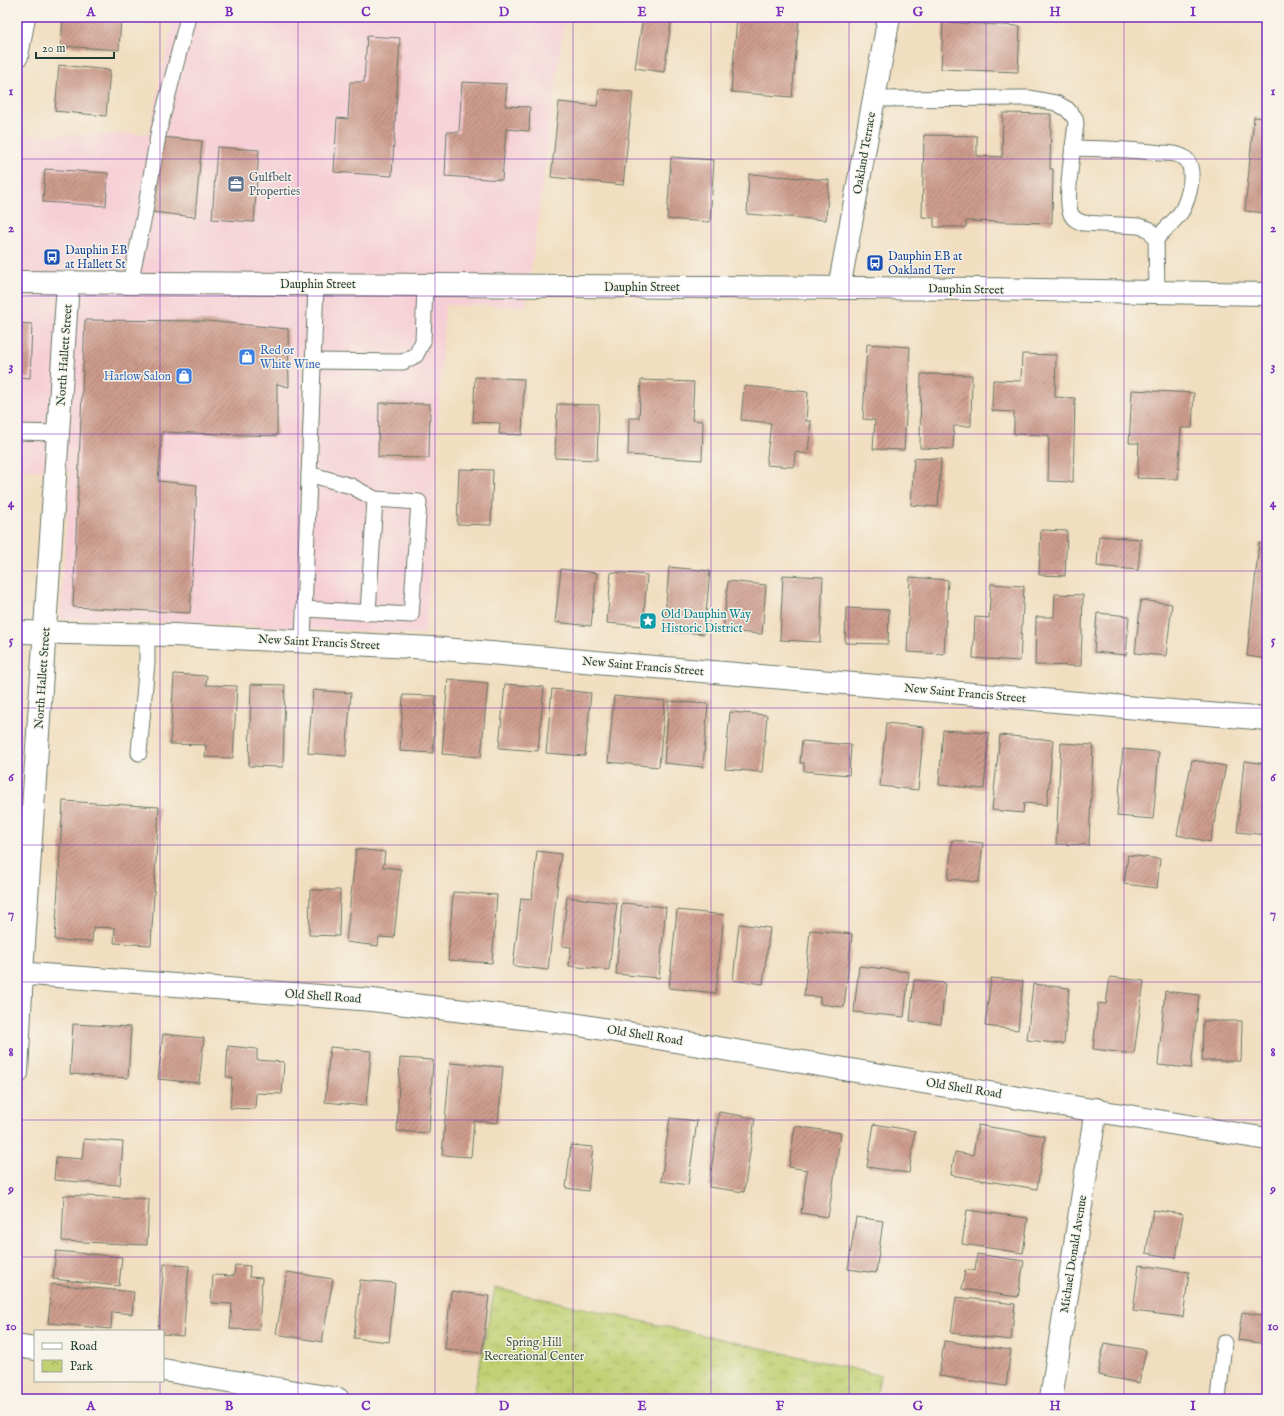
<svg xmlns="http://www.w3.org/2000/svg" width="1284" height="1416" viewBox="0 0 1284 1416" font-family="'IM FELL English',serif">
<defs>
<pattern id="park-crowns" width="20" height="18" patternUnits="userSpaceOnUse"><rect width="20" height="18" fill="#c0d072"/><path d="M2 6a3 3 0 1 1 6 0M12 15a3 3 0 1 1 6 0" fill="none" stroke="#9baa5e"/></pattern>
<pattern id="building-hatch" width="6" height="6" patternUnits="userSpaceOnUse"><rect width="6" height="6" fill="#cd9b8c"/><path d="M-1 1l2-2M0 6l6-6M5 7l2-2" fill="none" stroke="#a68073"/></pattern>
</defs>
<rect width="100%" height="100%" fill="#f7f3e8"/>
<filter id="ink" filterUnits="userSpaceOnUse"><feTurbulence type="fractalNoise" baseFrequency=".025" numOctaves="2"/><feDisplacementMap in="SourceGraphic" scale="8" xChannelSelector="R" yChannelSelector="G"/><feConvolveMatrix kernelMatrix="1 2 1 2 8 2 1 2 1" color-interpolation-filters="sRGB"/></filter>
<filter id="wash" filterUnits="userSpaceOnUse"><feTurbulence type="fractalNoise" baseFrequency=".012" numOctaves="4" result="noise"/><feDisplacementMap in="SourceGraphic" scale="16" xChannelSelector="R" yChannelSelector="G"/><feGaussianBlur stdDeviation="0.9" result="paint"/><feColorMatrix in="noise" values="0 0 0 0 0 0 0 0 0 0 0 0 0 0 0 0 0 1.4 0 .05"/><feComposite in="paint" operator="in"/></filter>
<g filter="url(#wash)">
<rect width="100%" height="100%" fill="#f1dec0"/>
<path fill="#f6cfd6" d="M174 17H565L526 306 445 305 426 634 60 618 70 471 17 469V136L149 134Z"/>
<path fill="url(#park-crowns)" stroke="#708653" d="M495 1288 880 1375 876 1399H473Z"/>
<g id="blocks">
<g fill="url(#building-hatch)">
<path d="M63 17H121L119 50 61 46Z"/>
<path d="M643 17H672L664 72 635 68Z"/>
<path d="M737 17 799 19 792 97 731 92Z"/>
<path d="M943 22 1020 26 1018 72 941 69Z"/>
<path d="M367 36 400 38 392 176 334 172 337 118 348 119 350 82H364Z"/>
<path d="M59 65 110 70 106 116 55 111Z"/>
<path d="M462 82 507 84 505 106 530 107 529 131 506 129 502 180 445 176 447 132H459Z"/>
<path d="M599 89 633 92 623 185 551 177 559 102 597 106Z"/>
<path d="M1003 113 1051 114 1050 169H1053L1052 223 966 221V227H934V218L922 217 924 135 977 136V156L1002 157Z"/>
<path d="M1254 117 1267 118V213L1245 211Z"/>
<path d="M162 137 202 141 195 217 152 212Z"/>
<path d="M217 147 259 150 254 222 212 219Z"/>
<path d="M671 157 714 160 710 222 667 219Z"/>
<path d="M45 169 108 173 106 206 43 202Z"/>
<path d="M749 174 829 180 826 220 747 214Z"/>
<path d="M85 320 207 321 288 329 289 387 277 384V436L162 432 158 481 197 485 190 613 73 607Z"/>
<path d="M17 323 32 324 30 378 17 377Z"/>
<path d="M867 344 910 347 904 450 873 449 875 420 863 419Z"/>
<path d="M1022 354 1056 355 1055 397 1075 398 1073 482 1048 481 1049 435 1014 434V412L992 411 993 380 1021 381Z"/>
<path d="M921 374 972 375 971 426H954L953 449 920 448Z"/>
<path d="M475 377 524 379 522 435 499 434 500 423 473 422Z"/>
<path d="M641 380 694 382 692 420 703 421 702 460 628 455 629 418H639Z"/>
<path d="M744 386 808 392 806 421H811L808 454 795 452 794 467 766 465 771 423 741 420Z"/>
<path d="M1132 390 1194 393 1192 428H1181L1178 479 1137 478 1139 443H1129Z"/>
<path d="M379 403 430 404 429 458 378 457Z"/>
<path d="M557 404 599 405 597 460 555 458Z"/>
<path d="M914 458 941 459 938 507 911 505Z"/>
<path d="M459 469 493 470 491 525 457 524Z"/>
<path d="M1041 530 1067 531 1065 576 1039 575Z"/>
<path d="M1099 536 1141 539 1138 570 1097 566Z"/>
<path d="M1259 543 1267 544V659L1247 656Z"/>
<path d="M669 567 710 571 704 634 664 630Z"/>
<path d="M561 569 597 573 591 626 555 622Z"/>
<path d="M611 572 647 575 643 626 607 623Z"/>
<path d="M783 575 823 577 820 642 780 640Z"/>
<path d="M910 577 948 580 944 654 907 652Z"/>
<path d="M728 581 766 585 762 634 723 631Z"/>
<path d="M991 584 1024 586 1020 661 973 658 975 617 989 618Z"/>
<path d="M1055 594 1083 595 1081 666 1035 665 1036 617H1054Z"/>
<path d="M1141 600 1172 604 1166 656 1135 653Z"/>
<path d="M846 608 889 610 888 644 845 643Z"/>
<path d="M1097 613 1129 616 1126 655 1094 652Z"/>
<path d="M174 674 207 676 206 685 237 686 233 758 205 757 206 745 170 744Z"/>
<path d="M448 679 488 683 481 757 442 754Z"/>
<path d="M251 684 285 685 283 767 249 766Z"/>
<path d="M505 684 544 687 538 751 499 748Z"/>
<path d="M552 689 591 693 585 756 546 753Z"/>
<path d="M313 690 351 693 346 756 308 753Z"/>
<path d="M403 695 436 696 433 753 400 751Z"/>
<path d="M614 696 665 701 659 767 608 762Z"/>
<path d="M669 701 708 704 703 767 664 763Z"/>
<path d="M730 712 767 715 762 772 725 769Z"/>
<path d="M886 723 924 727 918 790 880 786Z"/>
<path d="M943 730 989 733 984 789 939 785Z"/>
<path d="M1000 735 1053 740 1047 805 1024 803 1023 813 992 810Z"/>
<path d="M802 741 851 745 849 775 804 771V763H800Z"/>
<path d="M1061 743 1093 745 1089 845 1056 844Z"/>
<path d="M1123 749 1159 752 1153 819 1117 816Z"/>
<path d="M1192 760 1226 766 1210 842 1177 835Z"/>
<path d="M1244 761 1267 764V835L1237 832Z"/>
<path d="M63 801 159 807 151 945 114 943 115 928 93 927 92 942 55 940Z"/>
<path d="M952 840 983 843 979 882 948 879Z"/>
<path d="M356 849 385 852 383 867 401 869 394 938 379 937 378 946 346 942Z"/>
<path d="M537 851 561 854 548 970 513 966 521 898 532 899Z"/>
<path d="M1128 855 1160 859 1157 888 1124 884Z"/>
<path d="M310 890H340L339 936 309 935Z"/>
<path d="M453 892 497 895 492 963 448 960Z"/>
<path d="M567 897 617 903 609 970 569 966 571 947 562 946Z"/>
<path d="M622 903 666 907 659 978 616 974Z"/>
<path d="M677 910 724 915 716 993 669 988Z"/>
<path d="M739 924 770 928 763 984 733 980Z"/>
<path d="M810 930 852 934 844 1007 820 1004V997L804 996Z"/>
<path d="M859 966 909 972 904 1017 854 1012Z"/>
<path d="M1110 977 1144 981 1134 1054 1093 1049 1098 1003 1106 1004Z"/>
<path d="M991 978 1023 981 1018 1030 985 1026Z"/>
<path d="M914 980 945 983 941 1024 910 1021Z"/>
<path d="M1033 984 1069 988 1064 1044 1027 1040Z"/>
<path d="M1165 991 1199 995 1191 1068 1158 1065Z"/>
<path d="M1203 1021H1242L1241 1061H1202Z"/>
<path d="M73 1024 131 1027 128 1078 70 1074Z"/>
<path d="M163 1034 204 1038 199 1083 158 1079Z"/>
<path d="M228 1046 257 1049V1060L284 1062 282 1094 256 1093 255 1109 230 1108 232 1077H226Z"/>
<path d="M330 1047 371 1051 366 1106 325 1102Z"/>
<path d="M400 1058 433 1060 429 1133 397 1131Z"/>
<path d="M450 1063 503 1067 498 1123 474 1121 471 1157 442 1155Z"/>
<path d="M719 1112 755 1118 744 1192 709 1187Z"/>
<path d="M670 1118 697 1121 688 1185 661 1181Z"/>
<path d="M874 1124 915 1131 909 1173 867 1167Z"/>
<path d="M978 1125 1045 1136 1037 1189 951 1175 955 1152 973 1155Z"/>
<path d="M795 1126 841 1133 828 1217 801 1213 807 1170 789 1167Z"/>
<path d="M84 1139 123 1142 120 1185 54 1180 56 1157 82 1159Z"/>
<path d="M571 1145 593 1147 588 1191 566 1188Z"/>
<path d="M64 1195 149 1199 147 1245 62 1241Z"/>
<path d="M967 1210 1028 1218 1023 1253 962 1244Z"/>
<path d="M1153 1210 1183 1214 1176 1258 1146 1253Z"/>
<path d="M856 1217 883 1221 876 1273 848 1269Z"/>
<path d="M56 1251 122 1257 119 1286 53 1279Z"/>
<path d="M977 1254 1024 1261 1018 1297 962 1289 965 1270 975 1271Z"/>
<path d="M164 1264 189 1266 183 1336 163 1334V1331H158Z"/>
<path d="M235 1265 250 1266 249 1277 262 1278 259 1330 230 1329 232 1304 211 1303 213 1275 234 1276Z"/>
<path d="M1139 1265 1189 1272 1183 1317 1133 1311Z"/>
<path d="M287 1272 333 1279 322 1342 276 1334Z"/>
<path d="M360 1280 395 1283 389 1342 354 1338Z"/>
<path d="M52 1284 134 1292 132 1314 112 1312 111 1329 48 1323Z"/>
<path d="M451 1291 489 1296 482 1353 445 1349Z"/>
<path d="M956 1297 1015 1304 1011 1340 951 1333Z"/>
<path d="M1242 1312 1267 1316V1344L1238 1340Z"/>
<path d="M944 1341 1011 1350 1006 1386 939 1376Z"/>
<path d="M1104 1343 1146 1350 1139 1383 1098 1375Z"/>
</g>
</g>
</g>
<g filter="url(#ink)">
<use href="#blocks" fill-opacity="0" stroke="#687565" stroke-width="1"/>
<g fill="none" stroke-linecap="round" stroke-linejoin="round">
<g stroke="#687565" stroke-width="17">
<g id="lane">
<path d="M874 99 1030 98 1056 103 1067 109 1075 118 1076 124C1074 142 1064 199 1071 214 1073 219 1078 221 1083 223L1138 226 1149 229 1156 239 1157 292"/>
<path d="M1073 148C1102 149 1131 149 1160 153 1166 153 1175 153 1181 156 1199 163 1189 200 1181 212 1174 222 1164 230 1156 239"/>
<path d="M130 283 144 217 159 130 188 17"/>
<path d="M313 361 403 362 416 355 423 341 425 285"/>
<path d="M17 432 59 433"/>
<path d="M305 609 411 615 419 502 375 499 351 486 309 474"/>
<path d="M368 613 375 499"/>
<path d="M303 642 316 284"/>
<path d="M139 753 147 662V635"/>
<path d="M1218 1399 1224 1343"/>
</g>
</g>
<g stroke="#687565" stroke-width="24">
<g id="street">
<path d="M17 56 24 17"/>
<path d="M839 288 889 17"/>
<path d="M17 632 174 635 431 648 1267 719"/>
<path d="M17 1073 22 973 68 283"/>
<path d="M17 1346 35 1349"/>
<path d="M163 1370 338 1399"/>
<path d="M1051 1399 1096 1109"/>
</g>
</g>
<g stroke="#687565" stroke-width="24">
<g id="secondary">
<path d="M17 282 982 289 1267 294"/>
<path d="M17 973 372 1000 573 1024 1267 1139"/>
</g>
</g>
<use href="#lane" stroke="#fff" stroke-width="15"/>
<use href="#street" stroke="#fff" stroke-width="22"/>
<use href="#secondary" stroke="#fff" stroke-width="22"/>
</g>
</g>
<path fill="none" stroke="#7b2cbf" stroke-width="1" stroke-opacity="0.55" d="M160 17V1331M298 17V1399M435 17V1399M573 17V1399M711 17V1399M849 17V1399M986 17V1399M1124 17V1399M17 159H1267M17 296H1267M17 434H1267M17 571H1267M17 708H1267M17 845H1267M17 982H1267M17 1120H1267M17 1257H1267M160 1381V1399"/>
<defs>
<g id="office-square" transform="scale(0.9)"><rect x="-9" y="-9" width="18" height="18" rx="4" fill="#5c6f8a" stroke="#f7f3e8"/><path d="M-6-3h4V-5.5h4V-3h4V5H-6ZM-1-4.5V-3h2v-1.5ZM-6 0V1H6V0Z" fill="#fff"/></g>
<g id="bus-square" transform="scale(0.9)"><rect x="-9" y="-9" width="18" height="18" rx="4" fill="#1a4fb4" stroke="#f7f3e8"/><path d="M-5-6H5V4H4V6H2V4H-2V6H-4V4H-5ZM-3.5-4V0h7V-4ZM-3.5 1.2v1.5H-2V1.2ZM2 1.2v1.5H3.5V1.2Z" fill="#fff"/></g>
<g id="shop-square" transform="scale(0.9)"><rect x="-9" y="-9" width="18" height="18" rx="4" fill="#3f7fe0" stroke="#f7f3e8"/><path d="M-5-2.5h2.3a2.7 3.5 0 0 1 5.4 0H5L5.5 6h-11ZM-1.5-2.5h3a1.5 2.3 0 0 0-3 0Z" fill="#fff"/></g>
<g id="sight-square" transform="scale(0.9)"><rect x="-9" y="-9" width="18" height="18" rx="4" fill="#0f9aa8" stroke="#f7f3e8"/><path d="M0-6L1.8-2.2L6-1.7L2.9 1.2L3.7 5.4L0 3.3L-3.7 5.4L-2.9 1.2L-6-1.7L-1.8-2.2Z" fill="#fff"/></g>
</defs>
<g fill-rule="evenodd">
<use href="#office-square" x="236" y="184"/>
<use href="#bus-square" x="52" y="257"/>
<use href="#bus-square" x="875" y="263"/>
<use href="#shop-square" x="247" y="357"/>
<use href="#shop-square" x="184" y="376"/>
<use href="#sight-square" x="648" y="621"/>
</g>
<g text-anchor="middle" stroke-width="3" stroke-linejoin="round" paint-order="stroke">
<g font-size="12" fill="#1f3d34" stroke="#f7f3e8">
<text transform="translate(864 153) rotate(-80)" y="4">Oakland Terrace</text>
<text x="318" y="288">Dauphin Street</text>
<text x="642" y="291">Dauphin Street</text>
<text transform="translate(966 289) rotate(1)" y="4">Dauphin Street</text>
<text transform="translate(64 355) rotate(-86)" y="4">North Hallett Street</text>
<text transform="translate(319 642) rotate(3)" y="4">New Saint Francis Street</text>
<text transform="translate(643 666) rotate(5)" y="4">New Saint Francis Street</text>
<text transform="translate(42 678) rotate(-86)" y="4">North Hallett Street</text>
<text transform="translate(965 693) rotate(5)" y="4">New Saint Francis Street</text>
<text transform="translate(323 996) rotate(4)" y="4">Old Shell Road</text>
<text transform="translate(645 1035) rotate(9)" y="4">Old Shell Road</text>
<text transform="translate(964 1088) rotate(9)" y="4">Old Shell Road</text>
<text transform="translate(1073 1254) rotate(-81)" y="4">Michael Donald Avenue</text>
</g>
<g font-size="12" fill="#4e5e75" stroke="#f7f3e8" text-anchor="start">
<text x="249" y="181">Gulfbelt<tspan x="249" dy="14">Properties</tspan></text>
</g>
<g font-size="12" fill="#164399" stroke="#f7f3e8" text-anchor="start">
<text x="65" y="254">Dauphin EB<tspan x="65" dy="14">at Hallett St</tspan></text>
<text x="888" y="260">Dauphin EB at<tspan x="888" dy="14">Oakland Terr</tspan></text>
</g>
<g font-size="12" fill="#366cbe" stroke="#f7f3e8" text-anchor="start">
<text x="260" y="354">Red or<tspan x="260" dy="14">White Wine</tspan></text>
<text x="171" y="380" text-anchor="end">Harlow Salon</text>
</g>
<g font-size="12" fill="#0d838f" stroke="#f7f3e8" text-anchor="start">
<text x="661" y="618">Old Dauphin Way<tspan x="661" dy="14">Historic District</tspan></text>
</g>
<g font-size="12" fill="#3f5a40" stroke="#f7f3e8">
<text x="534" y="1346">Spring Hill<tspan x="534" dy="14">Recreational Center</tspan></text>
</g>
</g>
<rect width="1284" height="1416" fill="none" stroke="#f7f3e8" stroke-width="44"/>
<rect x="34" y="1330" width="130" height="52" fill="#f7f3e8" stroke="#a1aaa0"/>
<rect x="42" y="1343" width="20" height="6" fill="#ffffff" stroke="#a1aaa0"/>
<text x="70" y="1350" font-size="12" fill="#1f3d34">Road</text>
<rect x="42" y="1360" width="20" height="12" fill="url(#park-crowns)" stroke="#a1aaa0"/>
<text x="70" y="1370" font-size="12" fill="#1f3d34">Park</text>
<path d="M36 52v6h78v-6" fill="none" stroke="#1f3d34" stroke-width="2"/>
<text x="42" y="52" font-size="12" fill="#1f3d34" stroke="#f7f3e8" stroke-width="3" paint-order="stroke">20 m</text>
<rect x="22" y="22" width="1240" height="1372" fill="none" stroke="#7b2cbf" stroke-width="1.5"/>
<g font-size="13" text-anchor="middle" font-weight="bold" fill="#7b2cbf">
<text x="91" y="16">A</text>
<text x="229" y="16">B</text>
<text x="366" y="16">C</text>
<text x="504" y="16">D</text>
<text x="642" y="16">E</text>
<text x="780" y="16">F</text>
<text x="918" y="16">G</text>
<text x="1055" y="16">H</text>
<text x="1193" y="16">I</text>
<text x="11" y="95">1</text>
<text x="1273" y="95">1</text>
<text x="11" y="232">2</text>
<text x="1273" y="232">2</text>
<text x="11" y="370">3</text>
<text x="1273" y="370">3</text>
<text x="11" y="507">4</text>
<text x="1273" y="507">4</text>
<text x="11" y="644">5</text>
<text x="1273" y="644">5</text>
<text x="11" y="781">6</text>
<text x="1273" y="781">6</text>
<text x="11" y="918">7</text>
<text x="1273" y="918">7</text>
<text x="11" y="1056">8</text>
<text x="1273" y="1056">8</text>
<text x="11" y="1193">9</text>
<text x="1273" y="1193">9</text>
<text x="11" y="1330">10</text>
<text x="1273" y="1330">10</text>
<text x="91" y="1410">A</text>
<text x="229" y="1410">B</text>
<text x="366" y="1410">C</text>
<text x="504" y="1410">D</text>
<text x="642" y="1410">E</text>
<text x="780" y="1410">F</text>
<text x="918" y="1410">G</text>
<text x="1055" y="1410">H</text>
<text x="1193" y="1410">I</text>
</g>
</svg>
